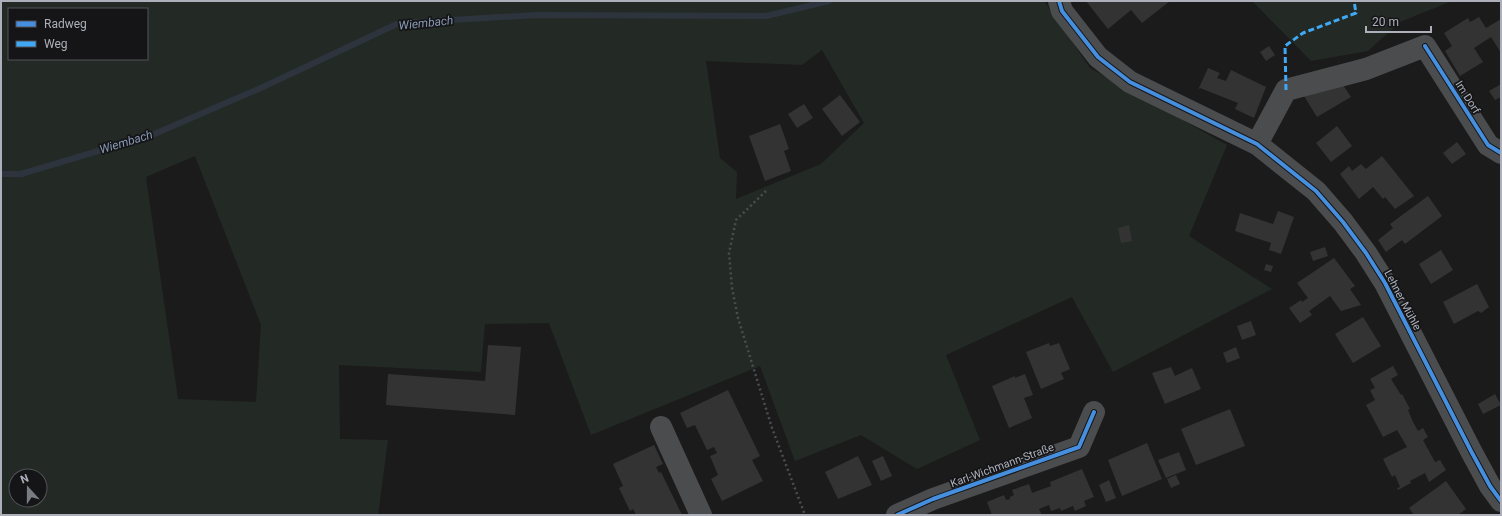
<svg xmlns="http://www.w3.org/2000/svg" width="1502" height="516" viewBox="0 0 1502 516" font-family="Roboto,sans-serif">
<rect width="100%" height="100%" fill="#1b1b1b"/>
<g fill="#232a25" fill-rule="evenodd">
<path d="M1 1H1044L1090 68 1227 145 1189 236 1272 289 1113 372 1072 297 946 355 980 440 917 469 861 435 795 461 760 366 591 435 549 323 485 324 481 372 339 365 340 439 388 440 378 515H1ZM9 9H147V59H9ZM822 50 864 123 821 164 736 199 737 172 720 158 706 61 802 65ZM195 156 261 325 256 402 178 399 146 177ZM16 476H40V500H16Z"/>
<path d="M1252 1H1452L1400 22 1368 51 1311 61Z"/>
</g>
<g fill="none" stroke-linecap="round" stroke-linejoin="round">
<path stroke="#2e343d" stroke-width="6" d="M1 174H21L152 135 263 87 399 23 537 15 766 16 829 1"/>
</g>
<g fill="#333">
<path d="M1086 1H1170L1142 23 1131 10 1108 29Z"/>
<path d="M1479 17 1486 28 1501 19V53L1491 37 1474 48 1483 62 1460 76 1445 51 1452 46 1444 33 1468 18 1470 22Z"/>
<path d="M1269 46 1275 55 1266 61 1260 52Z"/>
<path d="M1208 68 1220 73 1217 78 1226 81 1231 70 1266 87 1254 118 1235 109 1238 103 1200 88 1198 90Z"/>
<path d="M1341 82 1351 97 1317 117 1304 96Z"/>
<path d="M1501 84V97L1495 100 1489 91Z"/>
<path d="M840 95 860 122 842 136 822 109Z"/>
<path d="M804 104 813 118 797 128 788 114Z"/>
<path d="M780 124 789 149 784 151 791 171 765 181 749 136Z"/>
<path d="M1337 126 1352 146 1331 162 1316 143Z"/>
<path d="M1457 142 1466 154 1452 164 1443 153Z"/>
<path d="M1382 156 1414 196 1395 209 1385 197 1383 199 1373 187 1359 199 1340 174 1349 166 1352 171 1361 164 1366 169Z"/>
<path d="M1428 196 1442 216 1405 244 1402 240 1386 252 1378 240 1393 228 1390 224Z"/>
<path d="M1278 211 1294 217 1281 254 1269 250 1271 243 1235 231 1240 213 1273 224Z"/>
<path d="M1129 225 1132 241 1121 243 1118 228Z"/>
<path d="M1325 247 1328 256 1313 261 1310 252Z"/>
<path d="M1441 250 1453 270 1431 284 1419 264Z"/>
<path d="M1334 258 1355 286 1350 289 1361 305 1341 311 1330 296 1309 311 1312 315 1300 323 1289 308 1301 300 1302 302 1308 298 1297 283Z"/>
<path d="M1266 264 1273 266 1271 272 1264 270Z"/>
<path d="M1477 284 1489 307 1481 313 1478 311 1454 324 1443 302Z"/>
<path d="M1363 317 1381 346 1353 363 1335 334Z"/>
<path d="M1251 321 1256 335 1242 340 1237 326Z"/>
<path d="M1049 343 1050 346 1059 343 1070 369 1061 373 1064 379 1041 389 1026 352Z"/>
<path d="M488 345 521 347 515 415 386 405 388 374 485 381Z"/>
<path d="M1236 347 1240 358 1227 363 1223 353Z"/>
<path d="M1393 366 1398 375 1391 379 1401 395 1402 394 1410 409 1408 410 1413 422 1418 431 1423 428 1428 437 1423 440 1435 462 1440 460 1446 470 1429 482 1425 473 1410 481 1411 483 1398 490 1397 488 1400 487 1395 475 1392 477 1383 459 1407 447 1397 430 1383 437 1366 405 1375 400 1370 390 1375 388 1370 379Z"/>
<path d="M1171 367 1175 376 1192 368 1201 389 1165 404 1152 373Z"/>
<path d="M1025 374 1033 395 1024 398 1032 418 1009 428 992 386 1015 376V378Z"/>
<path d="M728 390 760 456 752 460 763 481 722 501 711 479 718 475 710 456 717 453 714 447 707 450 695 425 687 428 680 413Z"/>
<path d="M1495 394 1501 405 1483 414 1478 404Z"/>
<path d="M1230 409 1245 446 1196 465 1181 429Z"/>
<path d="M1147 443 1162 479 1122 496 1108 460Z"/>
<path d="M654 445 663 464 656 467 659 473 661 472 682 515H636L633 509 630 511 619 488 623 486 613 464Z"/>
<path d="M1179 452 1186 470 1166 478 1158 460Z"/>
<path d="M858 456 872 485 838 499 825 472Z"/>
<path d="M883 456 892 476 881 481 872 461Z"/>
<path d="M1082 469 1094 497 1084 501 1086 506 1075 511 1073 506 1061 511 1060 508 1051 511 1049 505 1039 509 1042 515H992L987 502 1004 495 1006 500 1010 499V497L1014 495 1012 490 1029 484 1032 493 1051 486 1050 482Z"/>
<path d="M1176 475 1180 484 1171 488 1167 479Z"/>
<path d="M1109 480 1116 498 1106 502 1099 485Z"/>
<path d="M1446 481 1466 509 1458 515H1414L1409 508Z"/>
</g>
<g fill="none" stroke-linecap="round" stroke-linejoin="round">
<path stroke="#4c4d50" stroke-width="2.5" stroke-dasharray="2 3" stroke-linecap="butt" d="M766 191 736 220 729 253 732 288 738 318 772 428 805 515"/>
<g stroke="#4b4c4e" stroke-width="22">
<path d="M1059 1 1062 11 1098 57 1130 82 1257 144 1316 191 1343 222 1366 253 1385 283 1471 451 1490 486 1501 501"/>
<path d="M1257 144 1286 90 1366 69 1425 46 1488 145 1501 153"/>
<path d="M661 427 701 515"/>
<path d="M897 515 933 499 1079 447 1094 412"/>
</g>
<path stroke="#3fa9f5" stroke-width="3" stroke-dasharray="6 3" stroke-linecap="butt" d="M1286 90 1285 46 1303 33 1356 13 1354 1"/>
<g stroke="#151517" stroke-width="6">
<g id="cycleway">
<path d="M1059 1 1062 11 1098 57 1130 82 1257 144 1316 191 1343 222 1366 253 1385 283 1471 451 1490 486 1501 501"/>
<path d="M1425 46 1488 145 1501 153"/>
<path d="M897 515 933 499 1079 447 1094 412"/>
</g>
</g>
<use href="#cycleway" stroke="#468fdf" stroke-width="4"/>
</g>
<g text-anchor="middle" stroke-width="3.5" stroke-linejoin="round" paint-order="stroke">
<g font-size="11" fill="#adb0bb" stroke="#151517">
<text transform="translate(1468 97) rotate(58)" y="4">Im Dorf</text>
<text transform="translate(1403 300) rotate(62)" y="4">Lehner Mühle</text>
<text transform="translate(1002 465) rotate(-20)" y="4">Karl-Wichmann-Straße</text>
</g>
<g font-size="12" font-style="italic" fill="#8799b3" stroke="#151517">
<text transform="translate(426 23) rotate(-6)" y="4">Wiembach</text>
<text transform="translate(126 142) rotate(-17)" y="4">Wiembach</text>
</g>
</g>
<rect width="1502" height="516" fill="none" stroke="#adb0bb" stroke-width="4"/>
<rect x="8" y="8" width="140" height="52" fill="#151517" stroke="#525359"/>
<rect x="16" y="21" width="20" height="6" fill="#468fdf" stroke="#525359"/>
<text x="44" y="28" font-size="12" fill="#adb0bb">Radweg</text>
<rect x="16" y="41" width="20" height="6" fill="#3fa9f5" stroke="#525359"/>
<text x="44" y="48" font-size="12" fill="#adb0bb">Weg</text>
<g transform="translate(28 488) rotate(339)"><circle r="19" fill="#151517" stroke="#525359"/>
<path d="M0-3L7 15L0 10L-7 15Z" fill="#7a7c83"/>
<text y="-6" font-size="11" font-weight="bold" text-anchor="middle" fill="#adb0bb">N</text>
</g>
<path d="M1366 26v6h65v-6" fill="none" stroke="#adb0bb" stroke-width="2"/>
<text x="1372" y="26" font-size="12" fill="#adb0bb" stroke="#151517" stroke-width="3" paint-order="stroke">20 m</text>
</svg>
